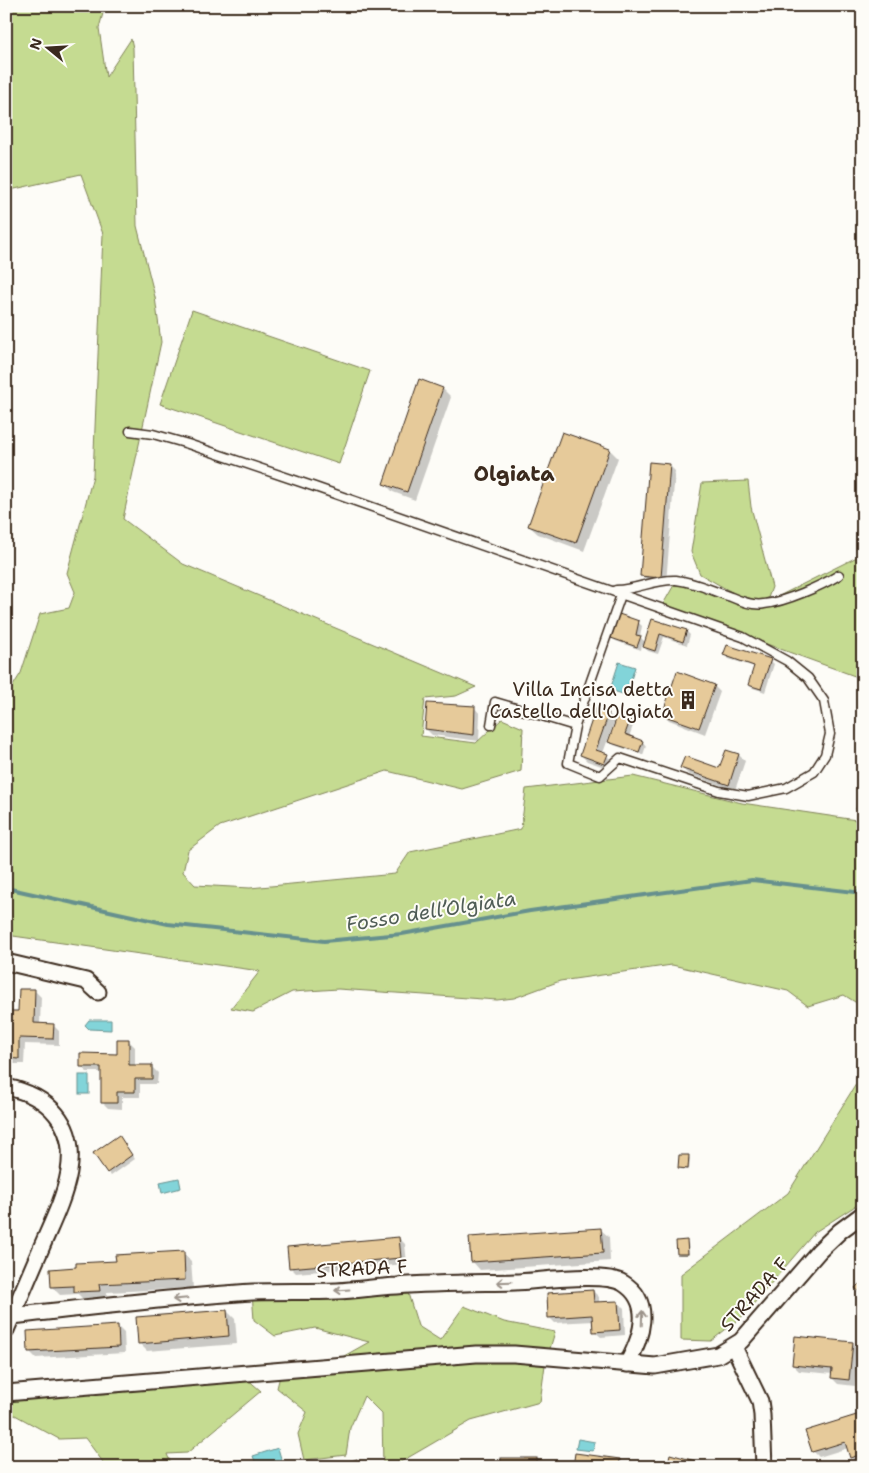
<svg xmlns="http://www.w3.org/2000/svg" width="869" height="1473" viewBox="0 0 869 1473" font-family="'Shantell Sans',sans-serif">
<rect width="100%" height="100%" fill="#fdfcf7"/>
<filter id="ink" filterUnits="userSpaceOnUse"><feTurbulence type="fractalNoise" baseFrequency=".02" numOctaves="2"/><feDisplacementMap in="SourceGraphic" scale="10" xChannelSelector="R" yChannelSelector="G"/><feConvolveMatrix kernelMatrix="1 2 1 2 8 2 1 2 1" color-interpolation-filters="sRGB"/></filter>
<g filter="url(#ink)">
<g fill="#c5db91" stroke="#808258">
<path d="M6 6H105L99 28 106 77 131 39 133 48 137 226 155 297 161 342 123 519 183 564 476 687 456 696 425 699 421 736 476 743 502 719 523 728 521 771 462 789 387 771 220 826 188 850 183 872 195 885 250 888 395 874 410 852 521 829 526 789 633 776 742 803 863 821V1007L844 995 808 1006 788 991 672 965 560 981 514 998 497 1000 338 989 292 992 253 1012 231 1008 260 971 6 935V697L21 673 40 614 69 608 75 592 67 573 93 476 103 234 81 174 6 191Z"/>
<path d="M192 310 370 371 339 464 160 404Z"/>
<path d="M748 481 751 507 772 587 768 598H775L863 554V679L662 606 674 585 706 589 738 604H767V598L762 602 735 594 700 574 691 552 702 483Z"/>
<path d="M863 1073V1201L815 1232 744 1315 711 1341 681 1340V1274L788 1193Z"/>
<path d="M407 1290 418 1326 440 1340 464 1306 504 1322 555 1332 545 1365 540 1402 471 1421 392 1467H383L382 1414 364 1396 350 1428 346 1455 304 1460 298 1434 307 1412 277 1388 281 1372 328 1365 369 1342 315 1328 275 1336 254 1320 252 1293Z"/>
<path d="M245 1377 261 1391 187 1453 167 1454 172 1467H97L103 1462 85 1438 59 1439 15 1415 6 1418V1399Z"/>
</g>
<g fill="#82d4d9" stroke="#66908e">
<path d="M619 662 635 667 626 695 610 690Z"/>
<path d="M89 1020H111V1030L89 1029 85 1025Z"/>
<rect x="79" y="1075" width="10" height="19"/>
<path d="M179 1178 181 1188 162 1193 160 1182Z"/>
<path d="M578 1439 595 1442 593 1451 576 1449Z"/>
<path d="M278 1448 282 1462 268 1467H257L253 1456Z"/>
</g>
<g fill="#0003">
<path d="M443 389 451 397 415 500 393 492 385 484Z"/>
<path d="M563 433 610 450 618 458 584 551 538 534 529 526Z"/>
<path d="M669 465 675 471 666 583 648 582 642 576Z"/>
<path d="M653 620 686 631 690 635 687 645 664 637 658 654 648 651 642 645 641 650 616 641 612 638 638 622 642 626 640 637 646 643Z"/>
<path d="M725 655 770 660 774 664 765 692 753 688 749 685 755 667 729 659Z"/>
<path d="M714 686 720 692 705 734 669 720 663 714Z"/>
<path d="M474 707 480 714 479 741 432 735 426 729Z"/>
<path d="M609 714 615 720 603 753 613 761 610 769 587 761 581 755Z"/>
<path d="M630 720 634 723 629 737 643 742 646 746 643 755 614 745 610 741Z"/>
<path d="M727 751 739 755 745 761 735 790 688 774 682 768 720 770Z"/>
<path d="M35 991 41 997 40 1025H53L59 1031V1045L25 1044 24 1064H12L6 1058 7 1026 19 1012Z"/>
<path d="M129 1041 135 1047V1066L152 1067 158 1073 157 1084H140V1097H122V1109L108 1108 102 1102V1072H87L81 1066 118 1055Z"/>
<path d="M119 1137 135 1159 111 1176 108 1172Z"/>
<path d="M688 1156 690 1158 689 1170 681 1169 680 1168Z"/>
<path d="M600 1229 609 1237 610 1261 480 1270 472 1261Z"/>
<path d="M399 1238 405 1244 407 1264 296 1273 290 1267Z"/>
<path d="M687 1242 688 1243 689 1255H679L678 1254Z"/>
<path d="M183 1253 191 1261 193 1288 107 1292V1299L84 1300 78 1294 60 1295 52 1287 117 1262Z"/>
<path d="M593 1291 599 1297V1303L618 1302 624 1308 625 1335 601 1337 594 1331V1321L555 1323 549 1317Z"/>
<path d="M227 1311 235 1319 237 1344 147 1351 139 1343Z"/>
<path d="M118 1327 124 1333 125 1353 36 1358 30 1352 29 1332Z"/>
<path d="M853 1343 859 1350 855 1386 838 1384 832 1378 833 1374 799 1371 793 1365Z"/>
<path d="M863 1415V1462L857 1463 851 1457 848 1448 819 1457 813 1451Z"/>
<path d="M537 1459 543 1467H502Z"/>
<path d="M619 1460 625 1467H575Z"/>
</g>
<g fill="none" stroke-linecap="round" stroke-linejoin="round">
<path stroke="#66908e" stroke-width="4" d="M6 888 168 924 324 941 402 934 530 911 752 880 863 893"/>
</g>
<g fill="#e6ca9a" stroke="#3b2a1e">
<path d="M419 379 443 388 407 492 383 484Z"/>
<path d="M562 432 610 449 576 543 528 526Z"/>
<path d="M649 462 670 464 661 578 640 576Z"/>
<path d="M619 614 639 621 636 635 641 636 637 647 611 638Z"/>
<path d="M652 619 687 630 683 642 660 634 655 651 643 647Z"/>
<path d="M727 645 771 659 761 689 748 685 754 666 723 655Z"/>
<path d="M677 671 715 685 699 728 662 715Z"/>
<path d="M427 703 475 706 474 735 425 729Z"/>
<path d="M596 708 609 713 596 750 608 754 604 764 580 755Z"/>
<path d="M618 714 631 718 625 734 643 741 639 752 608 742Z"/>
<path d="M726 750 739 754 729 785 680 768 685 756 719 768Z"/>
<path d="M863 789V811L856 809Z"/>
<path d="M19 989H35L34 1023 54 1024 53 1039 19 1038V1059L6 1058V1011H18Z"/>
<path d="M117 1039H129V1065H152V1079H135V1092H117V1103H101V1067H80V1053L117 1054Z"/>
<path d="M119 1135 132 1155 107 1173 93 1153Z"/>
<path d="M679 1155H689L688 1169 678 1168Z"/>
<path d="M601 1228 603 1253 471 1262 469 1237Z"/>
<path d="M399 1237 401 1258 289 1268 287 1247Z"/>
<path d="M687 1240 688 1254H677L676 1241Z"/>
<path d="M184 1251 185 1280 99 1284 100 1291 74 1292V1286L51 1287 50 1269 76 1267V1263L116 1261 115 1255Z"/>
<path d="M863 1280V1295L855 1288Z"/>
<path d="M593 1290 594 1302 618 1301 620 1330 593 1332 592 1315 548 1318 547 1293Z"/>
<path d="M227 1310 229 1336 138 1344 136 1317Z"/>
<path d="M118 1325 119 1347 28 1352 27 1331Z"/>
<path d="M795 1336 853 1342 849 1380 831 1378 832 1369 792 1365Z"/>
<path d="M863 1413V1454L850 1458 845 1442 812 1452 805 1431Z"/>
<path d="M575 1453 620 1459 619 1467H573Z"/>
<path d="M670 1454 695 1461 694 1467H667Z"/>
<rect x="501" y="1458" width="36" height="9"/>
<path d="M357 1459 359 1467H334Z"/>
</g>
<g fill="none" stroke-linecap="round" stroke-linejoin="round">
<g stroke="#3b2a1e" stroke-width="11">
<g id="service">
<path d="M130 431 153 434 188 444 315 487 743 637 787 661 808 678 824 701 830 734 825 755 814 772 786 788 748 796 719 791 620 758 600 776 568 763 575 726 621 595"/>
<path d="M616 590C636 590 655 579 676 580 696 582 712 591 731 597 740 601 754 606 764 604 785 602 821 586 839 575"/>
<path d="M491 725 495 702 575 726"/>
</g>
</g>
<g stroke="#3b2a1e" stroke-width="19">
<g id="minor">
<path d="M6 962 86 981 98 992"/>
<path d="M6 1087C26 1091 43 1098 56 1114 88 1153 59 1206 42 1246 30 1274 18 1302 6 1330"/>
<path d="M12 1316C92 1307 173 1297 253 1292 281 1291 309 1292 337 1291 357 1290 377 1287 397 1286 436 1283 475 1283 515 1282 541 1281 603 1272 623 1283 654 1302 641 1339 627 1364"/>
<path d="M734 1347 760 1401 762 1415 764 1467"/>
<path d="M6 1393 476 1354H514L655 1366 718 1355 741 1341 819 1251 840 1231 863 1214"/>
</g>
</g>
<use href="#service" stroke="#fdfcf7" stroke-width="8"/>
<use href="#minor" stroke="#fdfcf7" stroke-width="15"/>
</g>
<defs><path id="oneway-shaft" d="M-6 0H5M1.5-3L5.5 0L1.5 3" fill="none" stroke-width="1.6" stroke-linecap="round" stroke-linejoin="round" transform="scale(1.25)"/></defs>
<g stroke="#9c938a">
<use href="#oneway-shaft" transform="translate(504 1282) rotate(178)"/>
<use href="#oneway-shaft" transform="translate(342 1290) rotate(176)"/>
<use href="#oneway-shaft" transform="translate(180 1299) rotate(175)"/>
<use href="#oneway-shaft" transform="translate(642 1318) rotate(-88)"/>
</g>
</g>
<defs>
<g id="building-bare" transform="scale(1.5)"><path d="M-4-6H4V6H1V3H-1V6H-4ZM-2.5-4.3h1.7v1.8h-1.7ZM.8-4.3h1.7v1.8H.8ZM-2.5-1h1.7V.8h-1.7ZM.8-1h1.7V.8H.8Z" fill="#3b2a1e" stroke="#fdfcf7" stroke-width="2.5" paint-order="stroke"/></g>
</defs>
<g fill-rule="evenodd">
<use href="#building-bare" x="688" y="700"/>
</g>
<g text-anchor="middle" stroke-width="4" stroke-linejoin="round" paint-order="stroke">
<g font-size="19" fill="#3b2a1e" stroke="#fdfcf7" text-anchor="end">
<text x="673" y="696">Villa Incisa detta<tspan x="673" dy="22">Castello dell'Olgiata</tspan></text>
</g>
<g font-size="19" fill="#3b2a1e" stroke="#fdfcf7">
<text transform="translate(362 1268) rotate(-3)" y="7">STRADA F</text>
<text transform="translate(754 1294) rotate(-48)" y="7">STRADA F</text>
</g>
<g font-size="20" font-style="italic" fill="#505d56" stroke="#fdfcf7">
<text transform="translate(431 911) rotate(-9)" y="7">Fosso dell’Olgiata</text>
</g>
<g font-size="21" font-weight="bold" fill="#3b2a1e" stroke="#fdfcf7">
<text x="514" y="481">Olgiata</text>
</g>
</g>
<rect width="869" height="1473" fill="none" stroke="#fdfcf7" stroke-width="25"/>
<rect x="12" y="12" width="844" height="1448" fill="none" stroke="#3b2a1e" stroke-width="2" filter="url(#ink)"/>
<g transform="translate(48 48) rotate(288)" stroke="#fdfcf7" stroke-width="4" paint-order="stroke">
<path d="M0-4L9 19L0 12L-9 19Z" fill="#3b2a1e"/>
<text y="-8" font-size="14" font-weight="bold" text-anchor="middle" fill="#3b2a1e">N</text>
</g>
</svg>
